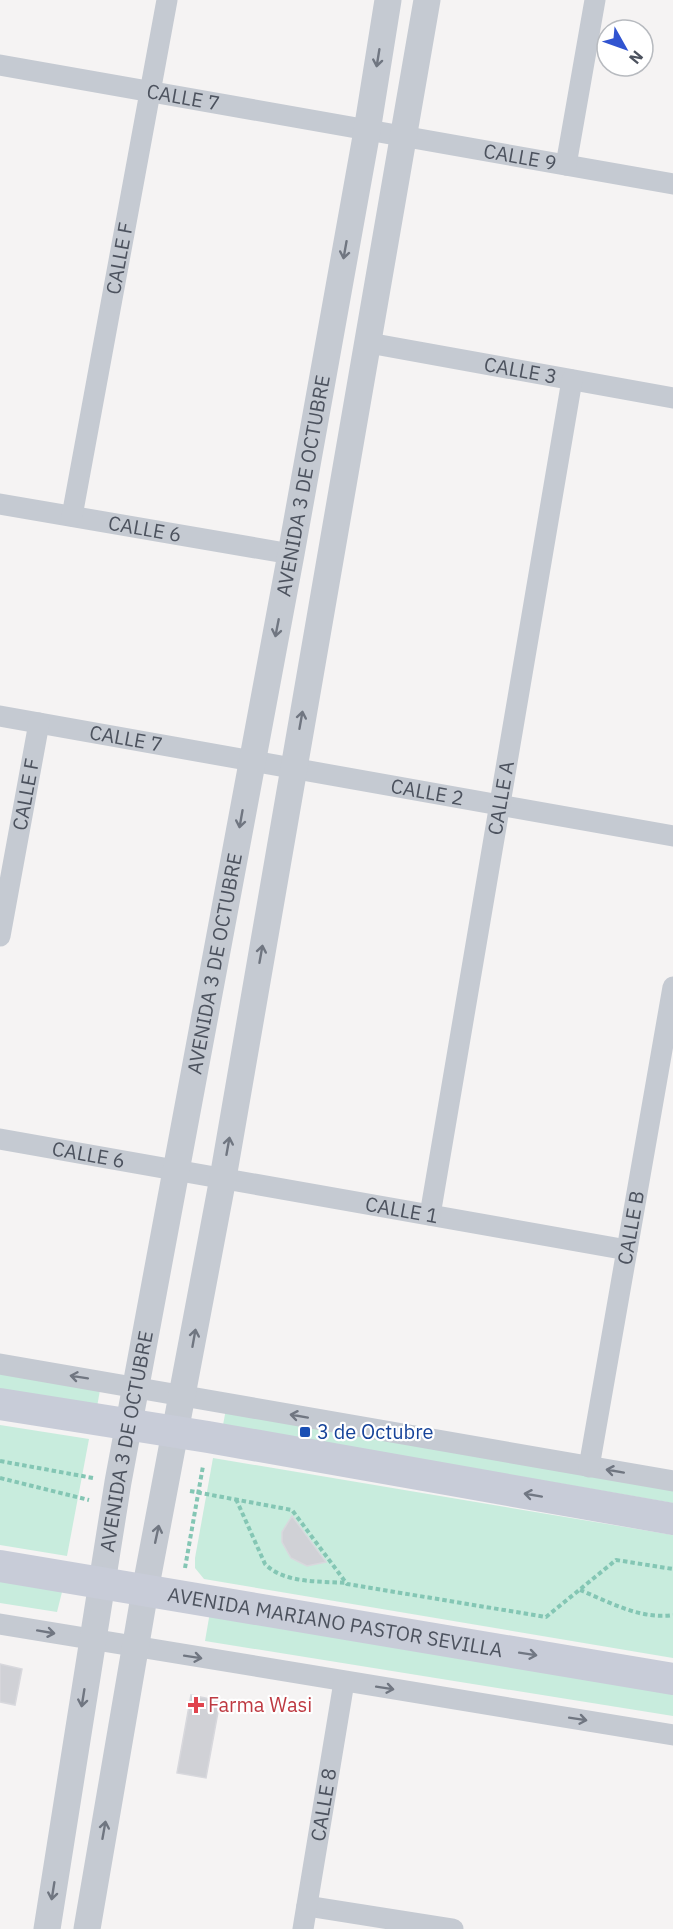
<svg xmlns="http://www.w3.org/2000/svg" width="673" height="1929" viewBox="0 0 673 1929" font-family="'IBM Plex Sans',sans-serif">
<rect width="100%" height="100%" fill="#f5f3f3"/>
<g fill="#c8ecdd">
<path d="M0 1373 100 1390 97 1407 0 1392Z"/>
<path d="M226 1409 673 1485V1503L223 1425Z"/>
<path d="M0 1425 89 1439 67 1556 0 1545Z"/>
<path d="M213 1458 673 1535V1658L204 1579 195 1568V1558Z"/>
<path d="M0 1577 63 1588 57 1612 0 1603Z"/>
<path d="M210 1612 673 1691V1716L205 1641Z"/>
</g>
<g fill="#d0d1d6" stroke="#d8d8dd" stroke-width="1.5">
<path d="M292 1516 326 1562 307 1566 291 1558 282 1542V1532Z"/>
<path d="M0 1664 22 1669 15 1705 0 1702Z"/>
<path d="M191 1695 220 1701 206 1778 177 1773Z"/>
</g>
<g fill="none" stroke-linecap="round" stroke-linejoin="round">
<g stroke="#84c6b4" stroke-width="4" stroke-dasharray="4.5 3" stroke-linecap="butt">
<path d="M0 1461 93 1478"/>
<path d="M0 1478 89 1500"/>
<path d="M190 1491 292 1510 347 1584 546 1617 616 1560 673 1569"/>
<path d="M236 1499 265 1564C285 1584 320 1581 347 1583"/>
<path d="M185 1568 203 1466"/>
<path d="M580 1590C609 1602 641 1620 673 1615"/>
</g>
<g stroke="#c5cad2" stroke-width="21">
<path id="s1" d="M0 65 673 184"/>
<path d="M566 165 595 0"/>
<path id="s2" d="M369 343 673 398"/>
<path id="s3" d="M0 504 291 554"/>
<path id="s4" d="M72 516 167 0"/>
<path id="s5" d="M0 716 673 836"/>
<path id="s6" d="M0 936 39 723"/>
<path id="s7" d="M0 1139 627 1250"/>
<path id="s8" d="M430 1215 572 380"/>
<path d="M0 1364 673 1481"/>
<path id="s9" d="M589 1467 673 987"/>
<path d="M0 1624 673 1735"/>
<path d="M307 1906 453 1929"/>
<path id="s10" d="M303 1929 344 1682"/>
</g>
<g stroke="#c5cad2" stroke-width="27">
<path id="s11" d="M47 1929 118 1482 291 554 367 131 388 0"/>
<path d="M87 1929 145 1591 223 1178 427 0"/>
</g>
<g stroke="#c8ccd8" stroke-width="32">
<path d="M0 1404 208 1437 673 1519"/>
<path id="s12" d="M0 1566 673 1679"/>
</g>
</g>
<defs><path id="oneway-shaft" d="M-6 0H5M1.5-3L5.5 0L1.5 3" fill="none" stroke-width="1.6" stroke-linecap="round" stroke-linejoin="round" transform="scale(1.5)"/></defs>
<g stroke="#707681">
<use href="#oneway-shaft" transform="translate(378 58) rotate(99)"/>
<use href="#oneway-shaft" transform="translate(345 250) rotate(100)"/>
<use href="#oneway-shaft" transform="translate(277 628) rotate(101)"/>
<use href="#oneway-shaft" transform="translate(301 720) rotate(-80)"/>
<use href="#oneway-shaft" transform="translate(241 819) rotate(100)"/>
<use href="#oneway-shaft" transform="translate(261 954) rotate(-80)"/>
<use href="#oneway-shaft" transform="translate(228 1146) rotate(-80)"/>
<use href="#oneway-shaft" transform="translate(194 1338) rotate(-80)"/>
<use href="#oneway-shaft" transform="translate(79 1377) rotate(-171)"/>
<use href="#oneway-shaft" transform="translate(299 1416) rotate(-170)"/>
<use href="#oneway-shaft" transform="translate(615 1471) rotate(-170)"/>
<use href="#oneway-shaft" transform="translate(157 1534) rotate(-78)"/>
<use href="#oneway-shaft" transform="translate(46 1632) rotate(10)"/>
<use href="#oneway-shaft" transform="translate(193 1657) rotate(9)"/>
<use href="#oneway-shaft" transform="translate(385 1688) rotate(9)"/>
<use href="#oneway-shaft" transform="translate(83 1698) rotate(99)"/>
<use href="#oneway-shaft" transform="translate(578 1719) rotate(9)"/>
<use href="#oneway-shaft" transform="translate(104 1830) rotate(-80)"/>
<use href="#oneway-shaft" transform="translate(53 1891) rotate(99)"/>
</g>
<g stroke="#717783">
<use href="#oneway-shaft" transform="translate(533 1495) rotate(-170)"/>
<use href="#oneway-shaft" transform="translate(528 1654) rotate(9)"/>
</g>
<rect fill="#1a4fb4" stroke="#fff" stroke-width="2" x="299" y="1426" width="12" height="12" rx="3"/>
<path fill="#e0444e" stroke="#fff" stroke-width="2" d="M193 1696h6v6h6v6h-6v6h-6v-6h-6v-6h6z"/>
<g text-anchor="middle" stroke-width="4.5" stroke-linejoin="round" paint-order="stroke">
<g font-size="20" fill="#4c525e" stroke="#fff">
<text dy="7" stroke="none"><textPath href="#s1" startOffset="186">CALLE 7</textPath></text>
<text dy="7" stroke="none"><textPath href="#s1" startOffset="528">CALLE 9</textPath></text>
<text dy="7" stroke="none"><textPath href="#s4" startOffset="262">CALLE F</textPath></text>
<text dy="7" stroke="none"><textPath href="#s2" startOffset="154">CALLE 3</textPath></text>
<text dy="7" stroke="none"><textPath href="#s11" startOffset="1466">AVENIDA 3 DE OCTUBRE</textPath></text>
<text dy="7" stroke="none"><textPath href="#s3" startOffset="147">CALLE 6</textPath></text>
<text dy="7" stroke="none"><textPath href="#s5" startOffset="128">CALLE 7</textPath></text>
<text dy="7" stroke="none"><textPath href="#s5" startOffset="434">CALLE 2</textPath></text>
<text dy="7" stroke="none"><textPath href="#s6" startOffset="144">CALLE F</textPath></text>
<text dy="7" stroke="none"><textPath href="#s8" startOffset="423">CALLE A</textPath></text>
<text dy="7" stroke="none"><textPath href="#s11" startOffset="980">AVENIDA 3 DE OCTUBRE</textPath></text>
<text dy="7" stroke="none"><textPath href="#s7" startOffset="90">CALLE 6</textPath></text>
<text dy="7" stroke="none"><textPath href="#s7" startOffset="408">CALLE 1</textPath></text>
<text dy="7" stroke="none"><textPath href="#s9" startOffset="243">CALLE B</textPath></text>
<text dy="7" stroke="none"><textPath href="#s11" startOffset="494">AVENIDA 3 DE OCTUBRE</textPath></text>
<text dy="7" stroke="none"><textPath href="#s12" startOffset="340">AVENIDA MARIANO PASTOR SEVILLA</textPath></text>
<text dy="7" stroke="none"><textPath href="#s10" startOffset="126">CALLE 8</textPath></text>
</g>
<g font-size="20" fill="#164399" stroke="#fff" text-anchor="start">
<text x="317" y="1439">3 de Octubre</text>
</g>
<g font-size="20" fill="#be3a42" stroke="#fff" text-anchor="start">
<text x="208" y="1712">Farma Wasi</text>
</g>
</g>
<g transform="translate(625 48) rotate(130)"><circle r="28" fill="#ffffff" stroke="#b7babf" stroke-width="1.5"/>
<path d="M0-4.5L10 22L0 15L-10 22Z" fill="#3154d0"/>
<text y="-9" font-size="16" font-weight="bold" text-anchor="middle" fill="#4c525e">N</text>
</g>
</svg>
